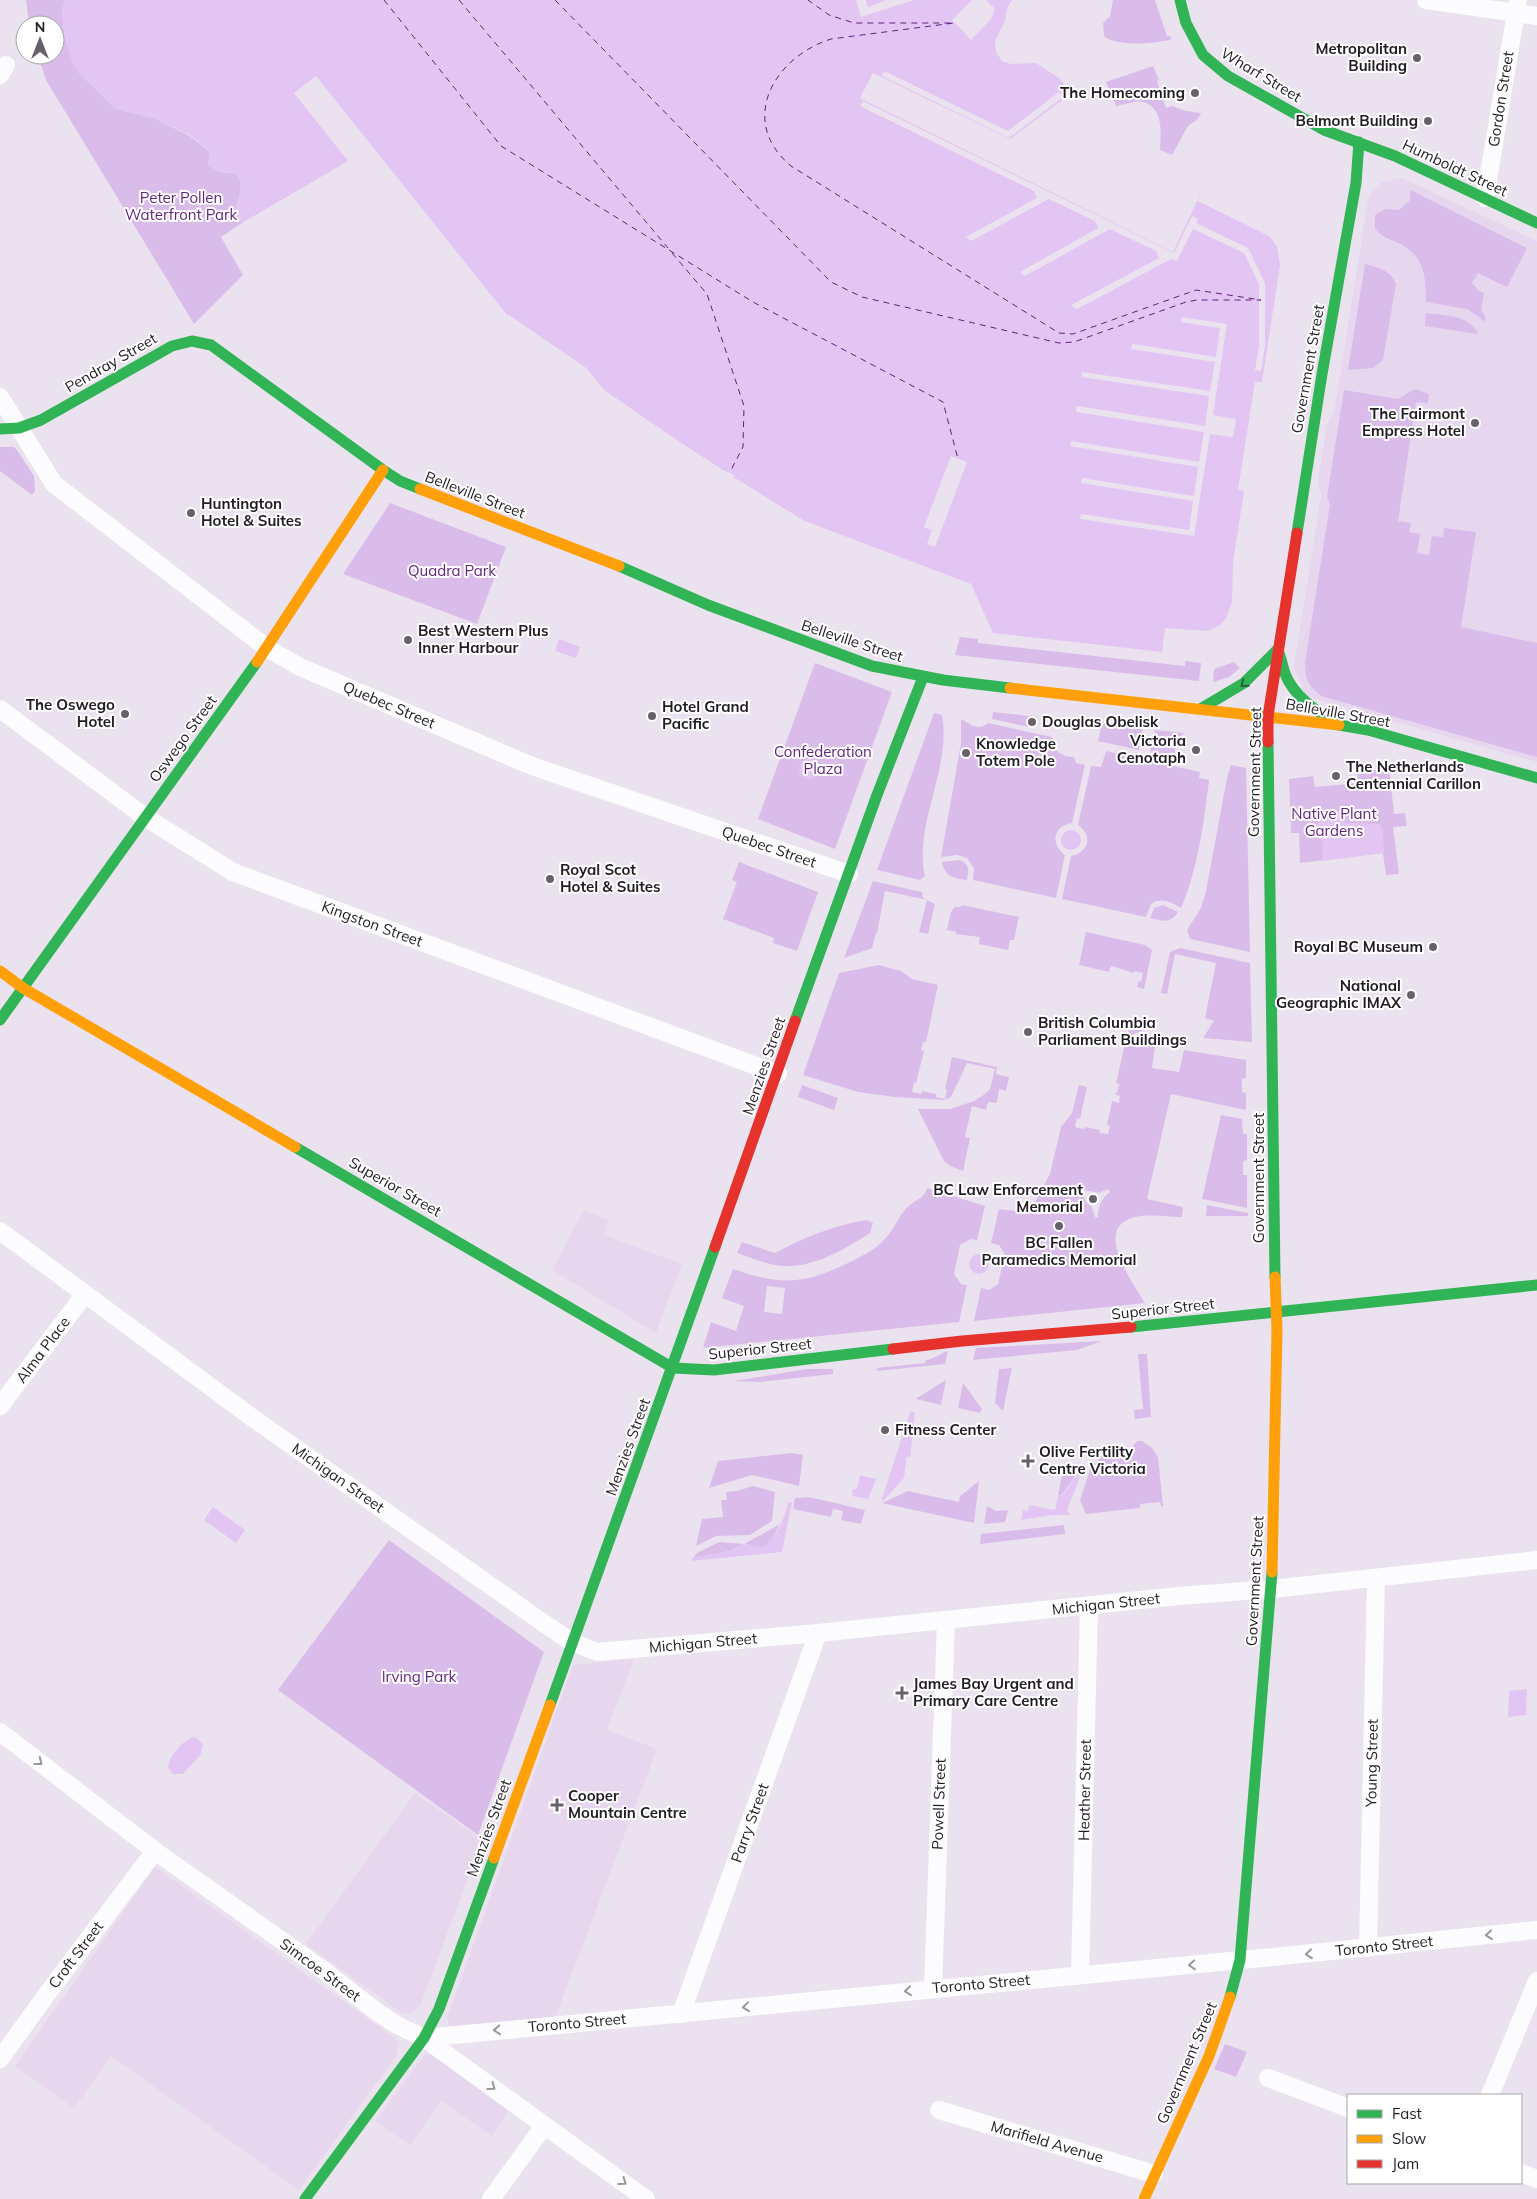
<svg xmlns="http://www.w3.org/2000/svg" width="1537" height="2199" viewBox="0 0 1537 2199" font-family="Mulish,sans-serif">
<rect width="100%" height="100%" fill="#ebe2ef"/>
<g fill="#e6d6ee">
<path d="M1402 178 1537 241V762L1315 699 1305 695 1294 666 1321 496 1318 481 1327 423 1334 413 1368 200 1372 191 1382 182Z"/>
<path d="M584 1210 608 1220 604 1235 682 1264 656 1333 552 1270Z"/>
<path d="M634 1659 607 1730 657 1749 555 2018 459 2027 450 2026 447 2019 573 1665Z"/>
<path d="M415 1793 482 1840 420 2006 411 2014 402 2013 306 1944Z"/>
<path d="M155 1867 395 2038 398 2043 396 2056 299 2190 111 2056 74 2108 15 2066Z"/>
<path d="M426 2053 432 2055 508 2111 492 2136 441 2101 410 2145 375 2121Z"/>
</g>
<g fill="#dabcea" fill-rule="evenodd">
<path d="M26 0H65L62 11 65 39 79 73 116 109 154 118 190 136 208 150 210 153 208 164C218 174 223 172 236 173 245 186 239 197 235 211L242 223 221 237 243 275 194 324 46 80 38 55H55V25H29Z"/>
<path d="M1113 0H1155L1167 36H1170L1172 39C1156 44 1116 47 1104 36L1103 23 1110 16Z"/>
<path d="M1153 66 1159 80 1157 81 1166 108 1172 106 1186 111 1201 113 1198 119 1188 126 1172 155 1160 150C1161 133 1164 108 1143 102 1136 100 1123 105 1116 106L1106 82Z"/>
<path d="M1410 190 1527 248 1507 287 1478 273 1472 283 1479 291 1484 293 1481 310 1485 316 1486 322 1467 309 1426 302C1426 279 1425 257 1402 245 1391 239 1383 238 1375 229V215L1386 209 1399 210 1410 200Z"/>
<path d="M1365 264C1379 268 1390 269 1396 284L1383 360 1373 368 1348 370Z"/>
<path d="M1426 313C1445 316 1469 314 1478 334L1425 326Z"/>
<path d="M1415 389 1429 394 1428 403 1416 402 1398 521 1411 523 1409 532 1420 534 1417 553 1429 555 1432 536 1443 537 1444 528 1476 532 1461 627 1537 643V757L1321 696C1307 683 1306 682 1305 663L1330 504 1327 497 1344 390 1398 399Z"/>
<path d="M0 447H14L17 450 34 476 35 491 32 495 0 471Z"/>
<path d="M390 503 506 547 477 624 343 574Z"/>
<path d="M960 637 978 639V643L1185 666V661L1201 663 1199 681 955 655Z"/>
<path d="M1234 662 1240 668 1229 677 1213 682 1214 669Z"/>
<path d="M815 663 892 692 835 849 758 819Z"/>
<path d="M993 712 1037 717 1034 728 992 719Z"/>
<path d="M934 713 942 715C952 768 913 825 925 876L920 880 877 870Z"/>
<path d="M961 719C971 724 977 732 988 723L1052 737C1053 751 1061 757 1074 757L1076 763 1085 765 1072 823C1053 826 1050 844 1065 855L1056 898 973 880 974 868 967 858 957 855 941 857 961 743Z"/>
<path d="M1102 724 1143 728 1139 750 1098 741Z"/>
<path d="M1155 730 1184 733 1175 742V757L1150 752Z"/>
<path d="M1106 751 1200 772 1199 778 1209 780C1204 822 1198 869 1181 908 1170 902 1162 897 1151 904L1146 917 1062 899 1071 856C1089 853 1093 835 1078 825L1091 766 1101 767Z"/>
<path d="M1231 765 1246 768 1250 952 1190 939 1187 930 1201 908 1206 891 1227 778Z"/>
<path d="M1389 768 1394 814 1405 813 1407 826 1393 827 1399 874 1386 875 1383 853 1300 863 1299 833H1291L1289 779 1313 776 1315 787 1358 783 1357 772Z"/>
<path d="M959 860C970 863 969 871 967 880 953 878 945 877 942 862Z"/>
<path d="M739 862 818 892 797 951 773 943 774 938 723 919 737 882 732 880Z"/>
<path d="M873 881 922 892 923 898 935 904 928 934 919 932 927 900 885 891 877 933H876L872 948 844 958Z"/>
<path d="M962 905 1019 917 1014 940H1010L1008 950 979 944 980 937 956 934V932L947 930 951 912 955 907H960Z"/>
<path d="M1163 905 1178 912C1170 924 1162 921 1150 918L1154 908Z"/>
<path d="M1086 932 1145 945 1152 950 1144 989 1137 987 1138 981 1141 982 1143 973 1134 971V973L1111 966 1109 972 1079 965Z"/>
<path d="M1180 948 1250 963 1252 1042 1203 1038 1214 1021 1205 1018 1216 963 1175 954 1167 994 1161 993 1170 952Z"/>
<path d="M879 965 901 971 912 979 938 985 926 1042H923L921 1050 924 1051 916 1083H914L912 1092 921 1094 922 1091 936 1094V1097L945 1099 947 1090 945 1089 952 1057 997 1067 996 1074 1009 1077 1006 1091 999 1089 997 1103 988 1102 986 1110 972 1106 965 1137 970 1138 963 1171 950 1166 944 1161 918 1109H950L974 1101 985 1094 990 1089 995 1069 967 1063 951 1097 944 1100 895 1097 858 1092 803 1075 839 973Z"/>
<path d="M1129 1027 1144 1030 1131 1035 1135 1047 1151 1042V1045L1155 1047 1152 1068 1179 1072 1184 1050 1246 1060V1078L1242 1079V1092L1246 1093V1110L1171 1094 1147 1199 1183 1207 1182 1217C1167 1217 1147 1213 1132 1218 1093 1230 1134 1284 1145 1303L974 1321 981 1288 989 1290 998 1284 1005 1255 999 1245 991 1243 999 1209 1021 1212 1033 1206 1050 1174 1061 1127 1072 1113 1079 1085 1087 1087 1080 1119 1077 1118 1075 1127 1084 1129 1085 1127 1100 1130 1099 1133 1108 1134 1110 1126 1107 1125 1112 1101 1119 1103 1120 1096 1114 1094 1117 1093 1119 1084 1116 1083ZM1108 1189 1110 1192C1101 1199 1098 1206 1098 1218L1095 1217 1092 1207 1086 1202 1082 1192 1084 1190 1099 1193Z"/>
<path d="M802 1085 838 1098 834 1110 798 1097Z"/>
<path d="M1221 1115 1242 1119 1243 1134H1247V1160L1243 1161V1175H1247V1208L1202 1199Z"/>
<path d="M927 1188 985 1206 977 1240 971 1239 960 1245 954 1274 961 1284 967 1285 959 1322 703 1348 711 1322 736 1331 744 1306 722 1298 733 1269C779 1285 802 1285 846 1264 859 1257 872 1252 882 1242 892 1233 896 1221 904 1211 911 1201 924 1200 927 1188ZM767 1286 785 1288 782 1314 764 1312Z"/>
<path d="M1207 1205 1248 1213V1216H1206Z"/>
<path d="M866 1220 873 1223 870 1233C845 1249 814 1268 783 1266 767 1265 752 1258 737 1253L742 1242 775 1253C802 1238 835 1225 866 1220Z"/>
<path d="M1102 1341 1077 1350 973 1360 976 1348Z"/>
<path d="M948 1351 945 1364 877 1371V1368L925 1363 926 1360C935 1359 940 1353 948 1351Z"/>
<path d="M1138 1354H1147L1151 1417 1135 1419 1134 1410 1143 1409Z"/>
<path d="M1012 1368 1003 1411 995 1403 999 1369Z"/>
<path d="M807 1369H833V1374L759 1382 735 1381Z"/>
<path d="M946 1380 941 1405 916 1399 917 1398Z"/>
<path d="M963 1383 982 1409 980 1413 958 1408Z"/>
<path d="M1137 1441H1142L1152 1448 1158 1457 1163 1506H1161L1160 1502 1140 1504V1508L1086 1514 1080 1500 1090 1470 1105 1452 1130 1450Z"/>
<path d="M792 1453 803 1455 799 1486 752 1475 709 1488 718 1461Z"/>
<path d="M1064 1465 1081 1468V1476H1075L1061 1496 1058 1495Z"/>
<path d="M979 1481 974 1523 882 1503 908 1491 959 1502 960 1496Z"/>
<path d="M753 1486 775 1492 772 1521 750 1535 716 1536 696 1546 702 1519 723 1517 721 1500H727L726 1492 737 1491Z"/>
<path d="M809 1497 865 1510 861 1524 841 1520 843 1511 833 1509 831 1517 793 1509 795 1498Z"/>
<path d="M987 1506 996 1511 1008 1510 1005 1522 984 1524Z"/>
<path d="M780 1524 770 1543 762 1548 744 1544 729 1551 693 1558 697 1553 719 1542 744 1544Z"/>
<path d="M1064 1525 1065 1534 980 1544 981 1534Z"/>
<path d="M389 1540 544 1652 478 1835 278 1690Z"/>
<path d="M1225 2044 1247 2052 1236 2077 1214 2069Z"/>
</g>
<g fill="#e3c5f3">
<path d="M65 0H1012L1007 8 1005 21 995 41 996 52 1002 61 1011 64 1036 63 1059 78 1071 91 1091 133 1105 145 1201 193 1198 201 1269 236 1277 246 1280 265 1262 382H1255L1238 490 1244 491 1233 563 1232 602 1226 618 1220 625 1208 631 1165 628 1162 652 993 633 971 584 805 521 732 478 604 390 586 368 507 315 316 76 294 93 348 161 242 223 235 211C239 197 245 186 236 173 222 172 219 175 208 164L210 153 209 150 190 135 154 118 116 109 79 73 73 65 65 39 62 11Z"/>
<path d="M559 639 580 647 576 658 555 651Z"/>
<circle cx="809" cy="769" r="10"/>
<path d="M1340 812 1343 819 1346 823 1380 824 1383 832 1384 853 1322 861 1323 842 1315 832V825L1325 818 1327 813Z"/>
<circle cx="1071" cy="840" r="10"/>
<circle cx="979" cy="1264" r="10"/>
<path d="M910 1412H915L910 1458 907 1456 904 1478 885 1499 881 1502Z"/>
<path d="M860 1475 876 1479 868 1499 852 1496 853 1489H857Z"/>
<path d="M1075 1477H1080L1067 1510 1070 1515H1052L1021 1520 1023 1510 1028 1511 1029 1505 1055 1510 1058 1496H1062Z"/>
<path d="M788 1502 792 1503 782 1552 691 1561 693 1558 729 1551 744 1544 762 1548C776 1539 785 1518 788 1502Z"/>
<path d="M213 1507 245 1530 236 1543 204 1520Z"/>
<path d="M1527 1689 1526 1715 1508 1717 1509 1691Z"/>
<path d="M195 1737 203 1744 201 1754 183 1774H173L168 1768C167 1758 185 1737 195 1737Z"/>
</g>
<g fill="#ebe2ef">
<path d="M856 0H866L868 7 886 0H914L861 17Z"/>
<path d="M972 0H986L995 9 991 19 971 40 952 20Z"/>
<path d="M884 71 1008 131 1059 92 1063 97 1009 138 882 76Z"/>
<path d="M873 73 1010 139 1069 95 1071 91 1091 133 1105 145 1201 193 1173 252 860 98Z"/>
<path d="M863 101 1174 253 1192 216 1198 219 1196 223 1248 248 1265 283V346L1261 371 1255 370 1259 345V284L1244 253 1193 229 1177 261 1171 259 1077 309 1071 305 1159 258 1156 251 1110 229 1025 276 1020 272 1098 228 1095 221 1049 199 971 241 966 237 1037 198 1034 191 860 106Z"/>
<path d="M509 315 586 368 604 390 627 408 723 470 735 475 732 481 603 392 584 370 505 316Z"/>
<path d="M1182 317 1227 324 1213 415 1236 419 1233 437 1210 434 1194 536 1080 519 1081 514 1189 530 1193 501 1081 483 1082 478 1194 496 1198 467 1070 446 1071 441 1199 462 1204 432 1076 412 1077 406 1205 426 1209 396 1082 377V372L1210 391 1215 362 1131 349 1132 344 1216 357 1220 328 1181 322Z"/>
<path d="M951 456 967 462 935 547 927 544 932 530 924 527Z"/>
<path d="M735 478 804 521 803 523 733 482Z"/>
</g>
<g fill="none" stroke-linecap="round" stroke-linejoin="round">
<g stroke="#5f2279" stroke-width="1" stroke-dasharray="6 5" stroke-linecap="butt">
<path d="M384 0 501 146 753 302 943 402 958 459"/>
<path d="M459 0 668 248"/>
<path d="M555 0 831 282 862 297 1059 343 1074 342 1186 302 1197 300H1261L1196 290 1073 334 1059 333 791 166C737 121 774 57 831 39L954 23H854L829 15 808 0"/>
<path d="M672 253 707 294 744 406 743 447 730 472"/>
</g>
<g stroke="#fcfbfd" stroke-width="18">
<path d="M1426 0 1537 16"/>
<path d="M0 75 6 65"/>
<path d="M1485 198 1518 0"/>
<path d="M0 397 54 484 267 648 300 667 532 766 849 874"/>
<path d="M0 709 145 817 233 872 778 1074"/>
<path d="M0 1231 250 1416 542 1622 572 1642 597 1652 818 1633 1179 1596 1272 1589 1537 1560"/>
<path d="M0 1406 85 1294"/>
<path d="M0 1732 155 1851 322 1969 377 2012 397 2025 424 2038 646 2199"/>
<path d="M1368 1948 1376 1578"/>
<path d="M1080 1975 1089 1605"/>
<path d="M933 1989 946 1620"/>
<path d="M681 2014 818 1633"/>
<path d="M424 2038 1262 1958 1537 1930"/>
<path d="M0 2059 47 1994 155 1851"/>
<path d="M1268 2078 1348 2108"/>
<path d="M1490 2095 1537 1981"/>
<path d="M939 2110 1154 2174"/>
<path d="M1521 2173 1537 2179"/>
<path d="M491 2199 544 2126"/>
</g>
<g stroke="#30b455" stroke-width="11">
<path d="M1180 0 1186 23 1203 55 1228 76 1324 130 1395 156 1537 223"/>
<path d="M0 429 19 428 41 420 172 346 192 341 211 345 383 470 400 481 420 489"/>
<path d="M1297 533 1322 374 1356 183 1359 142"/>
<path d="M619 566 708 605 872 666 943 680 1010 688"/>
<path d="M1279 653C1282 661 1283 669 1286 676 1295 697 1317 711 1335 724"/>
<path d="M1202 708 1244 683 1278 649"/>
<path d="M1339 725 1368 730 1537 778"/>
<path d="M1268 742 1275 1277"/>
<path d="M0 1020 257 662"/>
<path d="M795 1021 877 795 923 677"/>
<path d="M295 1147 673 1368 714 1370 893 1349"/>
<path d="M1131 1327 1537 1285"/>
<path d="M550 1705 715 1247"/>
<path d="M1230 1997 1240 1960 1272 1572"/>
<path d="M305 2199 424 2038 439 2009 494 1858"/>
</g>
<g stroke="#ff9f0a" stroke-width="11">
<path d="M420 489 619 566"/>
<path d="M257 662 383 470"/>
<path d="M1010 688 1339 725"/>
<path d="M0 971 23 988 295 1147"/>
<path d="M1272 1572 1277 1330 1275 1277"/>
<path d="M494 1858 550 1705"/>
<path d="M1144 2199 1209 2056 1230 1997"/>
</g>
<g stroke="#e5322d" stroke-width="11">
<path d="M1268 742V716L1297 533"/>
<path d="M715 1247 795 1021"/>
<path d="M893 1349 962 1341 1131 1327"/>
</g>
</g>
<defs><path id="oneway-chevron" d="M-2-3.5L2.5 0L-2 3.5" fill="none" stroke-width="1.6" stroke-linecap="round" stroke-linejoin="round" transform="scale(1.25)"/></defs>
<use stroke="#28603a" href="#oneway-chevron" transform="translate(1244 684) rotate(141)"/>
<g stroke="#99969b">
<use href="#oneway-chevron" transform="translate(39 1762) rotate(38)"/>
<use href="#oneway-chevron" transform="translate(1489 1935) rotate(174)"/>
<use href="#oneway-chevron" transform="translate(1309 1954) rotate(174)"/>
<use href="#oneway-chevron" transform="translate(1192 1965) rotate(175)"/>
<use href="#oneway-chevron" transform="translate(908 1991) rotate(174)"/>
<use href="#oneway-chevron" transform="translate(746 2007) rotate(174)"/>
<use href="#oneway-chevron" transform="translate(497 2030) rotate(175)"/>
<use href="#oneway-chevron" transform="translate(492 2087) rotate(36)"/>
<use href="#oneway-chevron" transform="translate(623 2182) rotate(36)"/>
</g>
<g fill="#68616b" stroke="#fff" stroke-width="2">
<circle cx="1417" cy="58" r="5"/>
<circle cx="1195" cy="93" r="5"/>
<circle cx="1428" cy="121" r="5"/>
<circle cx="1475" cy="423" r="5"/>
<circle cx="191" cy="513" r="5"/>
<circle cx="408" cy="640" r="5"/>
<circle cx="125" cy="714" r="5"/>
<circle cx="652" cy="716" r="5"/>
<circle cx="1032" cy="722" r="5"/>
<circle cx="1196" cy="750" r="5"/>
<circle cx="966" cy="753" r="5"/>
<circle cx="1336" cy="776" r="5"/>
<circle cx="550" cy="879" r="5"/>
<circle cx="1433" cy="947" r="5"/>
<circle cx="1411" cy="995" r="5"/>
<circle cx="1028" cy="1032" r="5"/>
<circle cx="1093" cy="1199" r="5"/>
<circle cx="1059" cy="1226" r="5"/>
<circle cx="885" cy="1430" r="5"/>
<path d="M1025.5 1453.5h5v5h5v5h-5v5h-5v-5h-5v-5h5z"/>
<path d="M899.5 1685.5h5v5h5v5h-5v5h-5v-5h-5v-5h5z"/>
<path d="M554.5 1797.5h5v5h5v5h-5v5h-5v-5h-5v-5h5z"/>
</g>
<g text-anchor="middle" stroke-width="4" stroke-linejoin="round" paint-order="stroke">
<g font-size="15" font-weight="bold" fill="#211b24" stroke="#fff" text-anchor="start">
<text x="1407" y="54" text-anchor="end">Metropolitan<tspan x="1407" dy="17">Building</tspan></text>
<text x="1185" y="98" text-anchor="end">The Homecoming</text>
<text x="1418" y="126" text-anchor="end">Belmont Building</text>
<text x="1465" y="419" text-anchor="end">The Fairmont<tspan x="1465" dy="17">Empress Hotel</tspan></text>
<text x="201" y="509">Huntington<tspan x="201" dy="17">Hotel &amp; Suites</tspan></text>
<text x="418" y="636">Best Western Plus<tspan x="418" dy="17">Inner Harbour</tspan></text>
<text x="115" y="710" text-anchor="end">The Oswego<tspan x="115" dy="17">Hotel</tspan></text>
<text x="662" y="712">Hotel Grand<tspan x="662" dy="17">Pacific</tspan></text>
<text x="1042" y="727">Douglas Obelisk</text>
<text x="1186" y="746" text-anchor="end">Victoria<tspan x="1186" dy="17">Cenotaph</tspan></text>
<text x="976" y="749">Knowledge<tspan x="976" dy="17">Totem Pole</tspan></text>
<text x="1346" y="772">The Netherlands<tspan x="1346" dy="17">Centennial Carillon</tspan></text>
<text x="560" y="875">Royal Scot<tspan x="560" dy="17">Hotel &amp; Suites</tspan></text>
<text x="1423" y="952" text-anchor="end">Royal BC Museum</text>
<text x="1401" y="991" text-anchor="end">National<tspan x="1401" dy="17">Geographic IMAX</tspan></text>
<text x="1038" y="1028">British Columbia<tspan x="1038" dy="17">Parliament Buildings</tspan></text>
<text x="1083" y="1195" text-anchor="end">BC Law Enforcement<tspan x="1083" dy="17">Memorial</tspan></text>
<text x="1059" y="1248" text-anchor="middle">BC Fallen<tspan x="1059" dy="17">Paramedics Memorial</tspan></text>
<text x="895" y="1435">Fitness Center</text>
<text x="1039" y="1457">Olive Fertility<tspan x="1039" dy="17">Centre Victoria</tspan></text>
<text x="913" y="1689">James Bay Urgent and<tspan x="913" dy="17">Primary Care Centre</tspan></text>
<text x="568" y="1801">Cooper<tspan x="568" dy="17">Mountain Centre</tspan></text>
</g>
<g font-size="15" fill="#211b24" stroke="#fff">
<text transform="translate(1261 75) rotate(31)" y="5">Wharf Street</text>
<text transform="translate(1501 99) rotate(-81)" y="5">Gordon Street</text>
<text transform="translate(1455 168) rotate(25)" y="5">Humboldt Street</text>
<text transform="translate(111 363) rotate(-30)" y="5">Pendray Street</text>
<text transform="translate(1308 369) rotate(-80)" y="5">Government Street</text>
<text transform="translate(475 495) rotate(21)" y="5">Belleville Street</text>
<text transform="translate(852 641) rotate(18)" y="5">Belleville Street</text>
<text transform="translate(389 705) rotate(23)" y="5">Quebec Street</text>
<text transform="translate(1338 713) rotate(10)" y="5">Belleville Street</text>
<text transform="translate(183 739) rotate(-54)" y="5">Oswego Street</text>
<text transform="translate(1255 772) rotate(-89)" y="5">Government Street</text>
<text transform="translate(769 847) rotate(19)" y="5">Quebec Street</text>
<text transform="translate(372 924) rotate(20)" y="5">Kingston Street</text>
<text transform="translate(764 1066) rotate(-71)" y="5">Menzies Street</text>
<text transform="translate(1259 1178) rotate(-90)" y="5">Government Street</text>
<text transform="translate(395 1187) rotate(30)" y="5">Superior Street</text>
<text transform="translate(1163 1309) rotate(-6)" y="5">Superior Street</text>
<text transform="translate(760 1349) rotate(-6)" y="5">Superior Street</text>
<text transform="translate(43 1350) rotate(-53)" y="5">Alma Place</text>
<text transform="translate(628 1447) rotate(-70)" y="5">Menzies Street</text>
<text transform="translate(338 1478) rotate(35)" y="5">Michigan Street</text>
<text transform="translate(1255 1581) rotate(-87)" y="5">Government Street</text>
<text transform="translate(1106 1604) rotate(-6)" y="5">Michigan Street</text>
<text transform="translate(703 1643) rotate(-5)" y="5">Michigan Street</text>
<text transform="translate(1372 1763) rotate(-89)" y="5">Young Street</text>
<text transform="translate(1085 1790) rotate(-89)" y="5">Heather Street</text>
<text transform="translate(939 1804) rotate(-88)" y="5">Powell Street</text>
<text transform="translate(750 1823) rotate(-70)" y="5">Parry Street</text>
<text transform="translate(489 1828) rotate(-70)" y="5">Menzies Street</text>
<text transform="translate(1384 1946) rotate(-6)" y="5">Toronto Street</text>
<text transform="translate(76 1955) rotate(-53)" y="5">Croft Street</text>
<text transform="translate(320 1970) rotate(36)" y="5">Simcoe Street</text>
<text transform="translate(981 1984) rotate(-5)" y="5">Toronto Street</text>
<text transform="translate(577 2023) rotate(-5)" y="5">Toronto Street</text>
<text transform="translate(1187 2063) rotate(-67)" y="5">Government Street</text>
<text transform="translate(1047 2142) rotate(16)" y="5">Marifield Avenue</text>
</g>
<g font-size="15" fill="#62257d" stroke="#fff">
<text x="181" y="203">Peter Pollen<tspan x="181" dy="17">Waterfront Park</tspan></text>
<text x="452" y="576">Quadra Park</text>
<text x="823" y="757">Confederation<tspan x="823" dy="17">Plaza</tspan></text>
<text x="1334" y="819">Native Plant<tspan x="1334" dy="17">Gardens</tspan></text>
<text x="419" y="1682">Irving Park</text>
</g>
</g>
<rect x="1347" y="2094" width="175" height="90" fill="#ffffff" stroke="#a6a4a7"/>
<rect x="1357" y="2110" width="25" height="8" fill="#30b455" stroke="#a6a4a7"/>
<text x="1392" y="2119" font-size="15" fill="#211b24">Fast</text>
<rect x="1357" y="2135" width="25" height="8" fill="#ff9f0a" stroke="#a6a4a7"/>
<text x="1392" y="2144" font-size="15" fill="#211b24">Slow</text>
<rect x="1357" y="2160" width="25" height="8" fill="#e5322d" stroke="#a6a4a7"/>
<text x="1392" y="2169" font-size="15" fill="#211b24">Jam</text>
<g transform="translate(40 40)"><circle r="24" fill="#ffffff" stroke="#a6a4a7"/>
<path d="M0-4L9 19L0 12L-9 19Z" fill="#68616b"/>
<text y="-8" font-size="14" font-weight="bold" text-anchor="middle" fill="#211b24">N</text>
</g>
</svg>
